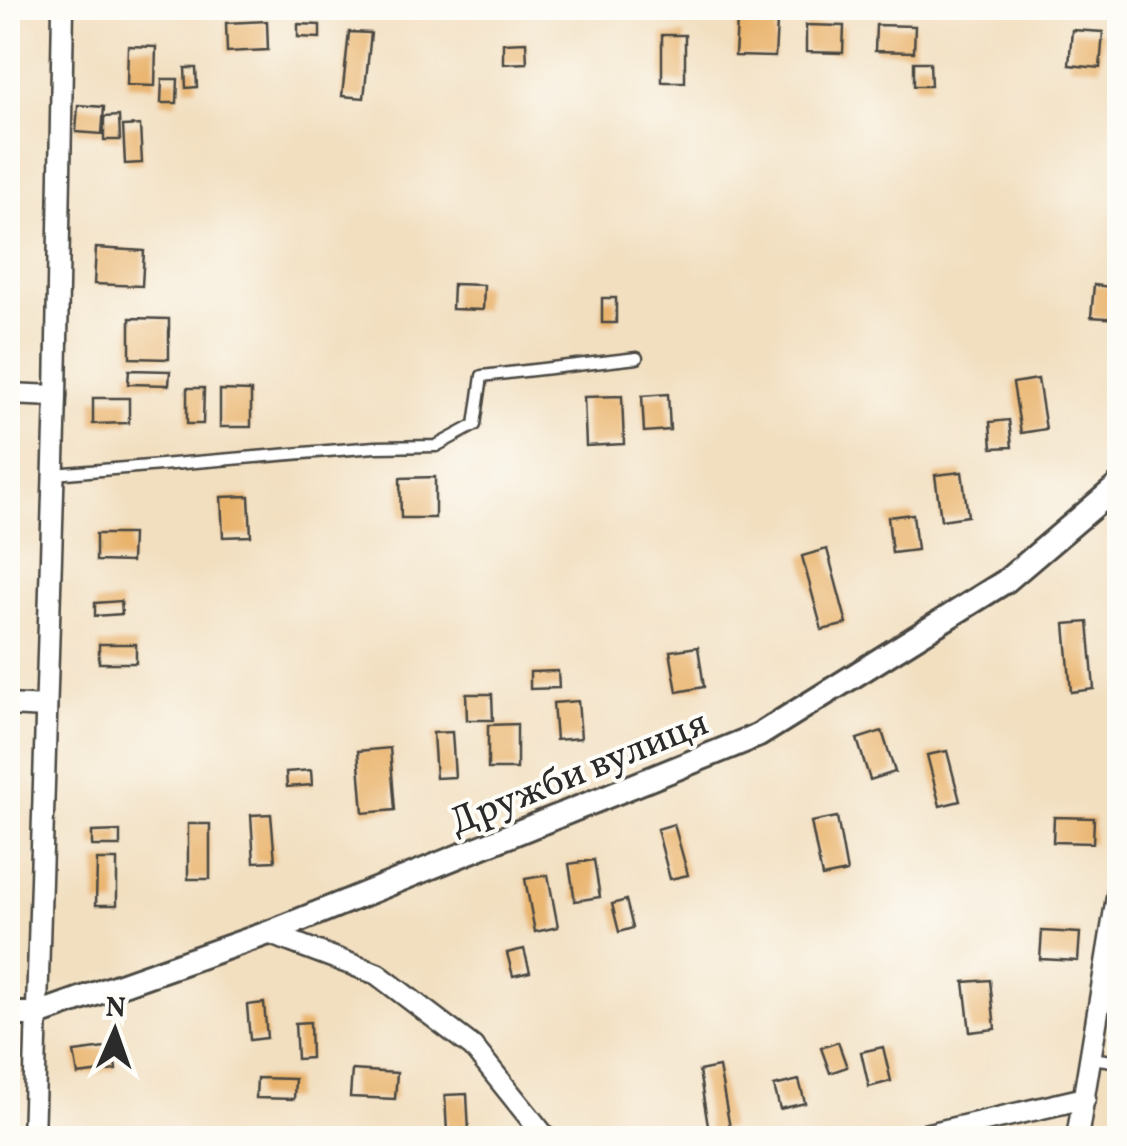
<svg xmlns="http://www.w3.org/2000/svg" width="1127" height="1146" viewBox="0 0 1127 1146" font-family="Vollkorn,serif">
<rect width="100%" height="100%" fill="#fdfcf7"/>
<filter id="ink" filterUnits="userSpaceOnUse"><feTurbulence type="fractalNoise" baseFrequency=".01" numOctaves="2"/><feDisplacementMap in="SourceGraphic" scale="20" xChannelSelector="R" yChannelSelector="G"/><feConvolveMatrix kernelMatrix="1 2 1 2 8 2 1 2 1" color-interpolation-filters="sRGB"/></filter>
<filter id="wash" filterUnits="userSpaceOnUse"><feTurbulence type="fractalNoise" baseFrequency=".0048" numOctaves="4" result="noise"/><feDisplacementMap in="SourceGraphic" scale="40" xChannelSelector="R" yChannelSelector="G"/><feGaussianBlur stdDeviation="2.25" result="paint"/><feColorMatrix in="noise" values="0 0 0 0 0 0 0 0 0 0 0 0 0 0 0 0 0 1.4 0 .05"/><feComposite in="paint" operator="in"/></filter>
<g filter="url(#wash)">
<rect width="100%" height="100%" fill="#f2dfc0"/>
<g id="blocks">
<g fill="#e9b36c">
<path d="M737 20 777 22 775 57 735 56Z"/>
<path d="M267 21 268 50 227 52 226 23Z"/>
<path d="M298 24 320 25V38L298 37Z"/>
<path d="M806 25 844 26 843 53 806 52Z"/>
<path d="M876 25 915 26 914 52 875 51Z"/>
<path d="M1072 30 1103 32 1100 68 1069 65Z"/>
<path d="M349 32 371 33 364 98 342 96Z"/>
<rect x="662" y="35" width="23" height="47"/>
<path d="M526 42 527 63 503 64V43Z"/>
<path d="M128 46 156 47 155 86 127 85Z"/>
<path d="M914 62H930L931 86H914Z"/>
<path d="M185 68H196L197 87 186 88Z"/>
<path d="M162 79H178L177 103H161Z"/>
<path d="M78 105 104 107 102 134 76 132Z"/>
<path d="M119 116 120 140H104V117Z"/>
<path d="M140 125 142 163 125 164 123 126Z"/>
<path d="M96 248 144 251 142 286 94 284Z"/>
<path d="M453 284 484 285 483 310 452 309Z"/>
<path d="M1094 285 1120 288V319L1091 317Z"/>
<rect x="602" y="298" width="14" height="25"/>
<path d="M130 318 169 319V359L130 358Z"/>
<path d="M8 328H13L14 367H8Z"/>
<path d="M129 370 170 371 169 385 128 384Z"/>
<path d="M1038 379 1046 429 1021 433 1013 383Z"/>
<path d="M187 388H204L203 424H187Z"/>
<path d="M220 390 251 391V427H220Z"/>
<path d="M668 394 670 430 644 432 642 396Z"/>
<path d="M622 396 624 444 586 446 584 397Z"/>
<path d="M93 398H129V423L93 424Z"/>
<path d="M1009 420 1012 447 992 448 990 422Z"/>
<path d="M962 472 968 516 941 520 935 475Z"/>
<path d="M435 477V518H401L400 478Z"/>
<path d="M249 496 251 536 223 537 221 497Z"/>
<path d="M913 514 917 550 892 553 888 517Z"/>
<path d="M96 534H132L131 562 96 561Z"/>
<path d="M827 549 847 624 822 630 802 556Z"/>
<path d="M121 601 122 614 95 616V603Z"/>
<path d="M1088 622 1094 689 1071 692 1065 624Z"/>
<rect x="99" y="644" width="37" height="19"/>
<path d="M698 647 704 687 677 692 670 651Z"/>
<path d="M558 671 559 688 530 689V672Z"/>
<path d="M466 694H492L493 720H467Z"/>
<path d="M578 701 581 738 556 740 553 703Z"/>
<path d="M517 724V769H488V725Z"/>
<path d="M882 731 895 772 870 780 857 739Z"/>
<path d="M452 732 455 777 436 778 433 733Z"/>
<path d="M390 748 395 810 363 813 358 751Z"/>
<path d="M947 751 960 801 940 806 927 755Z"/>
<rect x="8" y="752" width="8" height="33"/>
<path d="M311 770 312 785 287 787 286 772Z"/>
<path d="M271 814 275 861 254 862 251 815Z"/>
<path d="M837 817 847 872 822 877 811 822Z"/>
<path d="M1054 817 1094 818 1093 843 1053 842Z"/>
<rect x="188" y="824" width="22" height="55"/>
<path d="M674 824 688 875 670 879 657 829Z"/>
<path d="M120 831V846H92V832Z"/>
<path d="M97 860H117V905H96Z"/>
<path d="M594 860 600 897 575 901 569 864Z"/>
<path d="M548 875 558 927 535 932 525 879Z"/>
<path d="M626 900 633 928 619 932 612 904Z"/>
<path d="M1042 931 1080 933 1078 961 1040 959Z"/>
<path d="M524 949 530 972 513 976 507 953Z"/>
<path d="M990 980 995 1029 970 1032 964 982Z"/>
<path d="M264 1003 267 1038 250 1040 247 1005Z"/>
<path d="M310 1022 311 1058 297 1059 295 1023Z"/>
<path d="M838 1042 847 1067 830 1073 821 1048Z"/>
<path d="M113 1047 116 1070 78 1075 74 1052Z"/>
<path d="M883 1047 891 1081 869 1087 861 1052Z"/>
<path d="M719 1067 730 1128 709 1132 699 1071Z"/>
<path d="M352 1070 397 1073 395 1099 350 1097Z"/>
<path d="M257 1078 295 1079 294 1099 256 1098Z"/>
<path d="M799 1080 805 1103 780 1109 774 1086Z"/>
<path d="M467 1094 469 1132 447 1133 445 1095Z"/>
</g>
</g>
</g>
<g filter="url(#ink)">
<use href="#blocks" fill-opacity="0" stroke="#494641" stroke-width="2.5"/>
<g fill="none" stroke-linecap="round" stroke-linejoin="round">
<g stroke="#494641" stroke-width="15">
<g id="service">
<path d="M54 474 375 447 436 446 475 425 482 376 637 358"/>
<path d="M1091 1058 1120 1062"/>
</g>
</g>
<g stroke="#494641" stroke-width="25">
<g id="minor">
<path d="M8 394 56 396"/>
<path d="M8 705 46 707"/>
<path d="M268 933 377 974 473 1047 546 1138"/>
<path d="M33 1138 56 396 63 8"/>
<path d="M911 1138 1085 1098"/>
<path d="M1077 1138 1120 879"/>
</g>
</g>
<g stroke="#494641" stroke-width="28">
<path id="tertiary" d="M8 1014H38L268 933 759 735 1006 581 1120 484"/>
</g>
<use href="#service" stroke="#fff" stroke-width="10"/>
<use href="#minor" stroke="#fff" stroke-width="20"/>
<use href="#tertiary" stroke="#fff" stroke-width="22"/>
</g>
</g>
<g text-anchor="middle" stroke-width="8" stroke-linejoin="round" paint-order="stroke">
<g font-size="38" fill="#2b2b2b" stroke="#fdfcf7">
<text transform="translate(578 771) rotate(-22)" y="13">Дружби вулиця</text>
</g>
</g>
<rect width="1127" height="1146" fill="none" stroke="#fdfcf7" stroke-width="40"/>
<g transform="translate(115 1031) rotate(2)" stroke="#fdfcf7" stroke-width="8" paint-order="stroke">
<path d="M0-8L18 38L0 25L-18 38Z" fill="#2b2b2b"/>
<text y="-15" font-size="28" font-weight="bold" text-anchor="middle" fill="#2b2b2b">N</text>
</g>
</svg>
